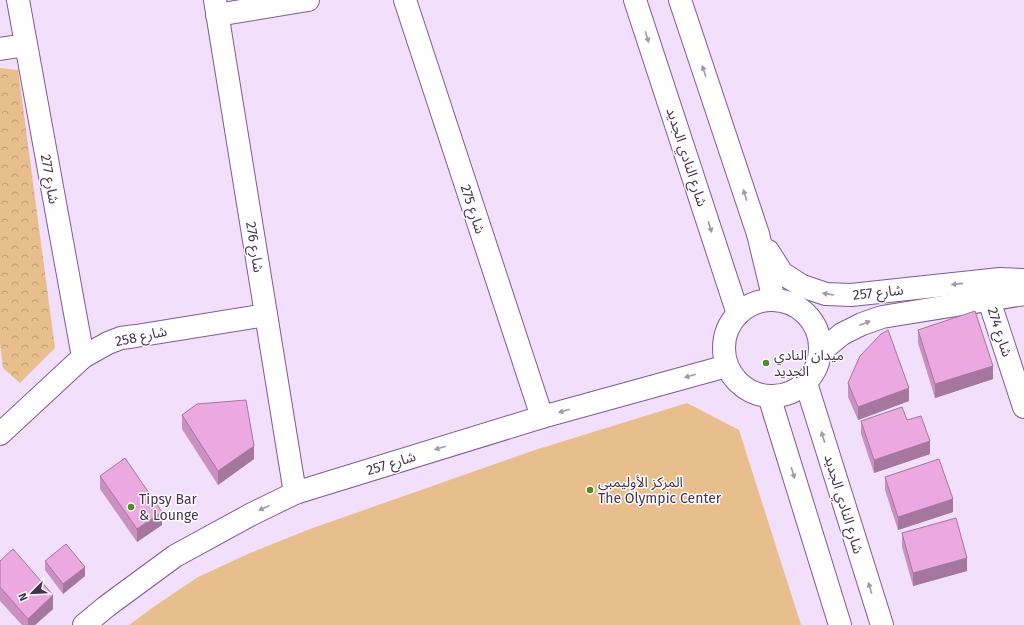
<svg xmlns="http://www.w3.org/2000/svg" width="1024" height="625" viewBox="0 0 1024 625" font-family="'Fira Sans','Noto Sans Arabic',sans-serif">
<defs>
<pattern id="park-crowns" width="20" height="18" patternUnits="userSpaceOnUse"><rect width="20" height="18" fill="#e8bf8c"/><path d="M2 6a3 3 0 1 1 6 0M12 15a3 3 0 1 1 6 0" fill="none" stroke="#be9c75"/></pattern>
</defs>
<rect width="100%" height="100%" fill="#f1dffc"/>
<path fill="url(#park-crowns)" d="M0 68 18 70 55 348 20 383 3 368 0 343Z"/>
<path fill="#e8bf8c" d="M687 403 739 430 801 625H129L152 608 198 577 248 554 310 529 535 450Z"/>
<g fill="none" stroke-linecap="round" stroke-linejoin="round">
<g stroke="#83599a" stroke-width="24">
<g id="minor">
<path d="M18 0 83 357"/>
<path d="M215 0 295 493"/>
<path d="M405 0 542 417"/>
<path d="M635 0 738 314"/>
<path d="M680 0 758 234 774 300"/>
<path d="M217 15 308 0"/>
<path d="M0 49 26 45"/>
<path d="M768 251 782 273 802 286 826 294 851 295 1000 279 1024 280"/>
<path d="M985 288 1024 407"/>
<circle cx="772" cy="348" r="48"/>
<path d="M820 352 842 334 862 324 882 317 1024 294"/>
<path d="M806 383 882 625"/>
<path d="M769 396 840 625"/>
<path d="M0 434 83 357 108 343 121 338 136 336 266 315"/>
<path d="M84 625 107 606 175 556 252 514 295 493 542 417 727 366"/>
</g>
</g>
<use href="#minor" stroke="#fff" stroke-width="22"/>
</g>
<g fill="#cb90c2">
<path d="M918 330 993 379 935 398 918 343Z"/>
<path d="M848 383 909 401 858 420 848 397Z"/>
<path d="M182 415 254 459 218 485 182 429Z"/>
<path d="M861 421 930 454 874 473 861 434Z"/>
<path d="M100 476 162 525 137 542 100 489Z"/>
<path d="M885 477 953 512 898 530 885 490Z"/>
<path d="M902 533 967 571 913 586 902 547Z"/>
<path d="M0 561 53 609 35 625H22L0 601Z"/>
<path d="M45 561 85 576 63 594 45 570Z"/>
</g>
<g fill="#a5769e">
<path d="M993 366V379L935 398V384Z"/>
<path d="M909 388V401L858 420V407Z"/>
<path d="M930 441V454L874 473V460Z"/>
<path d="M254 446V459L218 485V471Z"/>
<path d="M953 499V512L898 530V517Z"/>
<path d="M162 512V525L137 542V529Z"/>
<path d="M967 558V571L913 586V573Z"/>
<path d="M85 567V576L63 594V584Z"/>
<path d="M53 595V609L35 625H28V619Z"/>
</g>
<g fill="#eca8e1" stroke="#a5769e">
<path d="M975 311 993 366 935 384 918 330Z"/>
<path d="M888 330 909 388 858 407 848 383 860 356 881 334Z"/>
<path d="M246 400 254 446 218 471 182 415 197 404Z"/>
<path d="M902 407 907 420 921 416 930 441 874 460 861 421Z"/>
<path d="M125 458 162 512 137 529 100 476Z"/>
<path d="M939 459 953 499 898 517 885 477Z"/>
<path d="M956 518 967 558 913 573 902 533Z"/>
<path d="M66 544 85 567 63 584 45 561Z"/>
<path d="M13 549 53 595 28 619 0 587V561Z"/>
</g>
<defs><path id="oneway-solid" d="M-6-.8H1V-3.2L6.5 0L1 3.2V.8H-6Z"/></defs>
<g fill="#a298a7">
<use href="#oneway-solid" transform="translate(647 37) rotate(72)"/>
<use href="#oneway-solid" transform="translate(704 71) rotate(-108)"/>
<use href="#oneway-solid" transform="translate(745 195) rotate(-108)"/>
<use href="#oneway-solid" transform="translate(710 227) rotate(72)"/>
<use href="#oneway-solid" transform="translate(957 284) rotate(174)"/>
<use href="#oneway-solid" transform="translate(828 294) rotate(-171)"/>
<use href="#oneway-solid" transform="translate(865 323) rotate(-21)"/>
<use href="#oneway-solid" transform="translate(690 376) rotate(164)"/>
<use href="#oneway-solid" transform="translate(564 411) rotate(164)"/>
<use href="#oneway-solid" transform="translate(823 437) rotate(-107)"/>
<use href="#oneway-solid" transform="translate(440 448) rotate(163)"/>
<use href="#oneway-solid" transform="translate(793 473) rotate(73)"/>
<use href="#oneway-solid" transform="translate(264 508) rotate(155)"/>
<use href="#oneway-solid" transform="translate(870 588) rotate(-107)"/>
</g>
<g fill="#578b23" stroke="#fff" stroke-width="1.5">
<circle cx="766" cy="363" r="4"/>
<circle cx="590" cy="490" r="4"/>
<circle cx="131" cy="507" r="4"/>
</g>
<g text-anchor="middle" stroke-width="3" stroke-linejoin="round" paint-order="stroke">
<g font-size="14" fill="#44324f" stroke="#fff">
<text transform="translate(687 157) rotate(72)" y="5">شارع النادي الجديد</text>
<text transform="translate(50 179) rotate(80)" y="5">شارع 277</text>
<text transform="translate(473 209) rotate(72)" y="5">شارع 275</text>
<text transform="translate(255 247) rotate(81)" y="5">شارع 276</text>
<text transform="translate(878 292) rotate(-6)" y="5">شارع 257</text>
<text transform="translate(1000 332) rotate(72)" y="5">شارع 274</text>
<text transform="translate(141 336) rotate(-12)" y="5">شارع 258</text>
<text transform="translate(391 463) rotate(-17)" y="5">شارع 257</text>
<text transform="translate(844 504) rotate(73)" y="5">شارع النادي الجديد</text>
</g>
<g font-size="14" fill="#44324f" stroke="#fff" text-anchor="start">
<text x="774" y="360">ميدان النادي<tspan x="774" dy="16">الجديد</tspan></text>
<text x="598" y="487">المركز الأوليمبى<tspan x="598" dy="16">The Olympic Center</tspan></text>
<text x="139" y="504">Tipsy Bar<tspan x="139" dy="16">&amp; Lounge</tspan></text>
</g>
</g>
<g transform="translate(32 593) rotate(246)" stroke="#ffffff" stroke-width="3" paint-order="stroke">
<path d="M0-3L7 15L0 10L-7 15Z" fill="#44324f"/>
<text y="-6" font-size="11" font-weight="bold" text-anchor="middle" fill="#44324f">N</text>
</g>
</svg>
